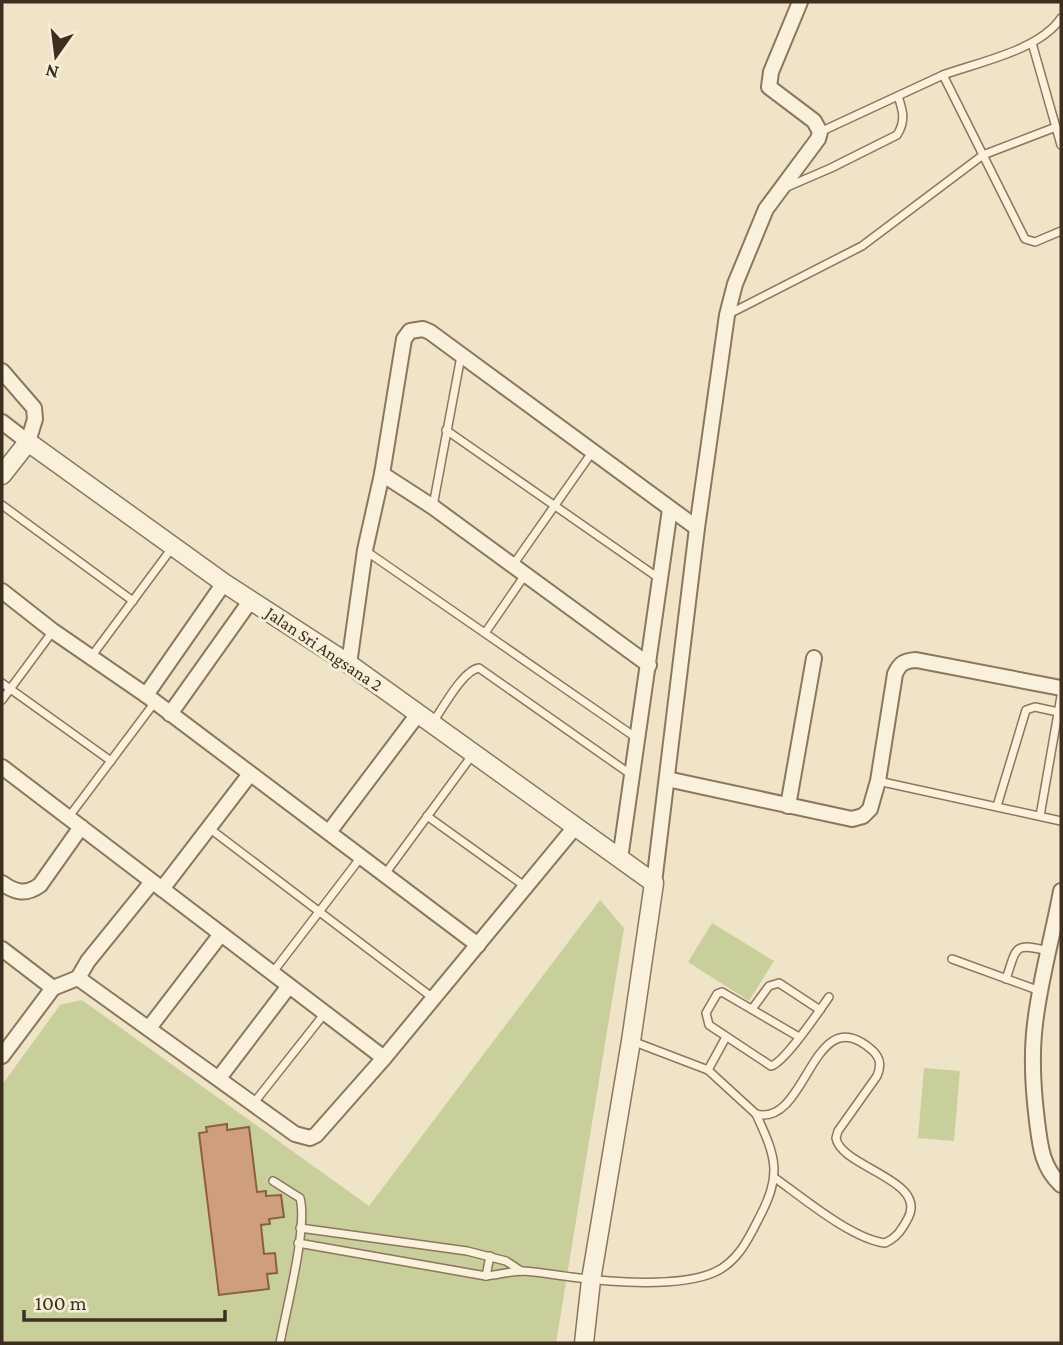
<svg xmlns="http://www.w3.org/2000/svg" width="1063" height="1345" viewBox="0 0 1063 1345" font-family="'Crimson Pro',serif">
<rect width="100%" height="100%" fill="#f0e4c8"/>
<g fill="#c9cf9b">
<path d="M600 900 624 928 556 1343H2V1085L60 1005 82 1000 369 1206Z"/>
<path d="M712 923 774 961 749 1001 688 962Z"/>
<path d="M924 1068 960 1071 954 1141 918 1138Z"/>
</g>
<path fill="#cf9f7d" stroke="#8d5f41" stroke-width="2" d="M227 1124V1130L249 1127 257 1192 266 1191V1196L281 1195 284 1217 269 1219 270 1224 261 1225 264 1254 275 1253 277 1273 267 1274 269 1289 219 1295 199 1133 207 1132 206 1127Z"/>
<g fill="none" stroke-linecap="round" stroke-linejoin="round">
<g stroke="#8d765c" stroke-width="10">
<g id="service">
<path d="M1061 18C1040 50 979 62 943 75L1025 239 1035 242 1061 231"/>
<path d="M1032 43 1061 145"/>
<path d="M820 132 943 75"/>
<path d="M787 187 831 168 897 135C906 121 903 111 898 96"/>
<path d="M727 315 862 246 983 155 1056 127"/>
<path d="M446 430 660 579"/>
<path d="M2 505 133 601"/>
<path d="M433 506 461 356"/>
<path d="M366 551 638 739"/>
<path d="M513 565 593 451"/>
<path d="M485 633 525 575"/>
<path d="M91 657 172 548"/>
<path d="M2 683 111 761"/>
<path d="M2 700 53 631"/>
<path d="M433 722C443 708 463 670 479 668L633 776"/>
<path d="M878 781 1061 821"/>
<path d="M997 806 1026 710 1035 707 1058 712"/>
<path d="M427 816 526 887"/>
<path d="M1040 816 1061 696"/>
<path d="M68 818 155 702"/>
<path d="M209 828 433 998"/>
<path d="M385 874 473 754"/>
<path d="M952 959 1040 991"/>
<path d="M273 972 361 857"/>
<path d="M1006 979C1017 947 1013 942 1048 951"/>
<path d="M752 1009 769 986 779 983 820 1010"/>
<path d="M799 1037 722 992 717 994 706 1013 709 1025 771 1066C785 1062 819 1011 829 997"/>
<path d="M632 1041 708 1070 756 1114C808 1128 812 995 873 1051 881 1059 881 1066 877 1076L838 1131 836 1138C841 1168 931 1180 907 1220 901 1231 896 1238 885 1243 852 1239 803 1198 775 1178"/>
<path d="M708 1070 726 1037"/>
<path d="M253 1104 325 1013"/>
<path d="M273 1181 300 1198C308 1227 286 1310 280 1343"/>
<path d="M300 1228 467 1251 506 1261 521 1271"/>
<path d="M298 1243 486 1276C498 1275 511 1271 523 1271 539 1272 555 1275 571 1277 609 1282 680 1288 715 1272 737 1262 748 1240 758 1220 782 1175 777 1159 756 1114"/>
<path d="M486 1276 490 1256"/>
</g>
</g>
<g stroke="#8d765c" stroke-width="18">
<g id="minor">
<path d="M2 371 34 408 35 419 28 442 2 422"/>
<path d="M382 474 433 507 649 665"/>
<path d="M2 591 53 631 146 695 478 945"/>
<path d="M349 664 365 550 382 474 404 339 410 331 423 329 430 332 697 528"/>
<path d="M146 695 224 583"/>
<path d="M170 714 251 600"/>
<path d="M2 767 384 1058"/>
<path d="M667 779 852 819 863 816 870 809 878 781 895 674C900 663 904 661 916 660L1061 688"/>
<path d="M788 806 814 658"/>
<path d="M329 832 418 714"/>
<path d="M620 859 670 509"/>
<path d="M2 883C16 893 26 895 40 885L81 827"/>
<path d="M654 883 697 528 727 315 735 284 766 209 818 139 820 132 814 121 769 87 771 72 800 2"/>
<path d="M162 889 250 774"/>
<path d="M1061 891C1053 935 1040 979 1035 1024 1031 1056 1033 1089 1037 1121 1040 1146 1042 1167 1061 1185"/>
<path d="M2 949 53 988"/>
<path d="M78 978 88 961 152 882"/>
<path d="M149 1028 221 934"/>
<path d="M2 1056 53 988 78 978 295 1134 310 1138 316 1135 384 1058 575 827"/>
<path d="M219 1078 289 986"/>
</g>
</g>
<g stroke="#8d765c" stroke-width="21">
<path id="tertiary" d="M2 475 28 442 224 583 349 664 654 883 631 1041 591 1280 584 1343"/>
</g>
<use href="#service" stroke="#faf1dc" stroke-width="7"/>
<use href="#minor" stroke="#faf1dc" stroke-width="14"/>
<use href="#tertiary" stroke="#faf1dc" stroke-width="18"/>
</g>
<g text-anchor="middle" stroke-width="6" stroke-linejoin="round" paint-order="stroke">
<g font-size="18" fill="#3d2e20" stroke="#f7eed8">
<text transform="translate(324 649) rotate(34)" y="6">Jalan Sri Angsana 2</text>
</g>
</g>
<rect width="1063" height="1345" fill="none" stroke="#3d2e20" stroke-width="7"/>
<g transform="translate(56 56) rotate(194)" stroke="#f7eed8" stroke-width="5" paint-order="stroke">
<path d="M0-5L12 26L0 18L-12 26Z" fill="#3d2e20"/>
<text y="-10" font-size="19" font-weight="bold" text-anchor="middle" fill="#3d2e20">N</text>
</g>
<path d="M24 1310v10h201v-10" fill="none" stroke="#3d2e20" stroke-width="3.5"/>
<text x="35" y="1310" font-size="21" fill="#3d2e20" stroke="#f7eed8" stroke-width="5" paint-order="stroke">100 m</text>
</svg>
